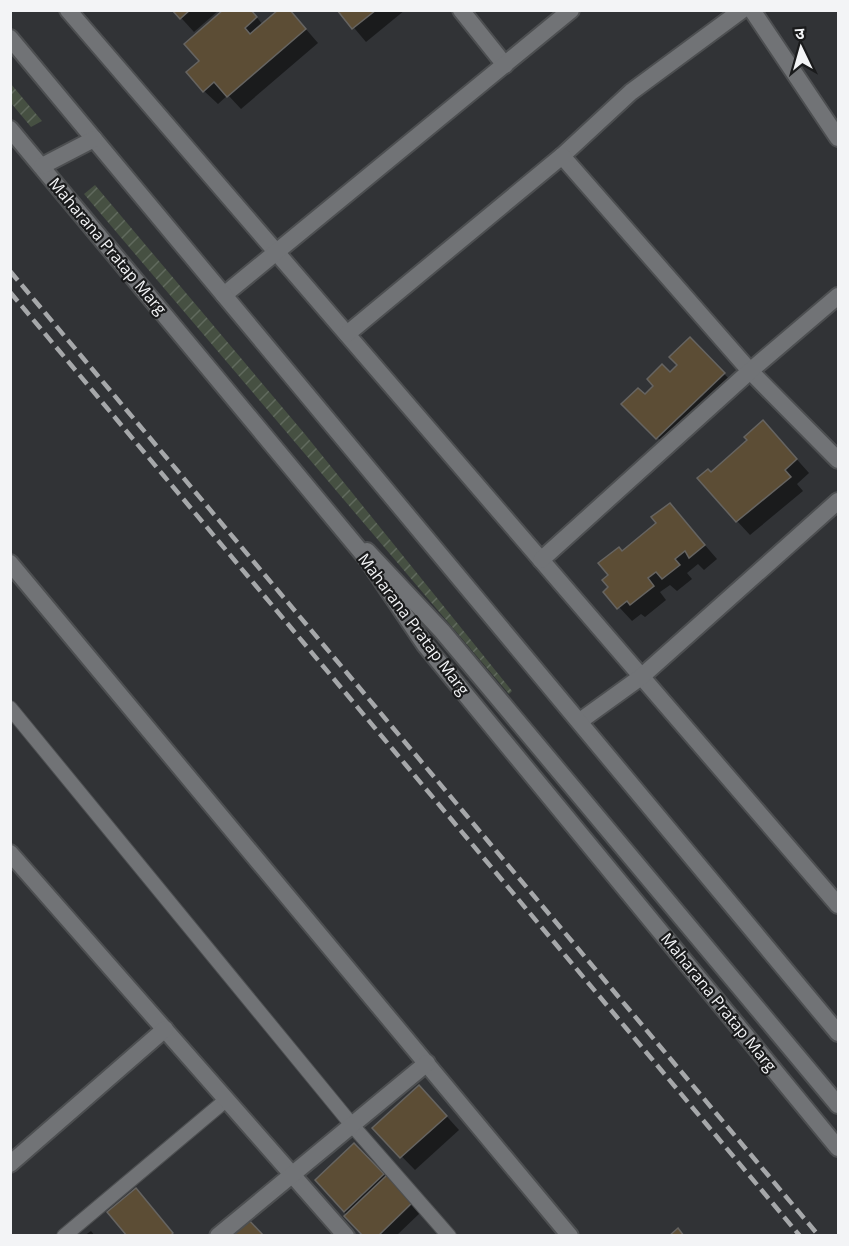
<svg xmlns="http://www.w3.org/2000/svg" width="849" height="1246" viewBox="0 0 849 1246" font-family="'Open Sans','Noto Sans Devanagari',sans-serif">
<defs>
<pattern id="garden-furrows" width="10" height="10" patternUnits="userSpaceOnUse" patternTransform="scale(1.5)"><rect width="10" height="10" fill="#465042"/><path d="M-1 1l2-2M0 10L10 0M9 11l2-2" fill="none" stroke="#616a5e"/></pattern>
</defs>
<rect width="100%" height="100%" fill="#313336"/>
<g fill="url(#garden-furrows)">
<path d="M10 84H11L42 121 31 127 11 103Z"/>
<path d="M95 185 304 433 512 691 509 694 84 194Z"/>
</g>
<g fill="#0007">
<path d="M174 10H219L194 32Z"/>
<path d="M251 10 263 25 298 20 318 43 241 109 228 95 218 104 204 91 201 62Z"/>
<path d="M339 10H405L366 42Z"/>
<path d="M690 339 737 387 671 451 624 404 645 397 671 374 680 365Z"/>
<path d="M776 436 809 473 797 484 803 491 750 535 737 521 711 474 750 440Z"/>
<path d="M670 505 717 559 704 570 698 564 687 573 692 579 677 591 670 585 660 592 666 600 645 617 641 614 632 621 605 592 611 588 610 576 622 552 658 524Z"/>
<path d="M432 1100 459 1130 415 1170 374 1128Z"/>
<path d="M354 1145 421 1212 396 1236H365L317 1181Z"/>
<path d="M136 1190 145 1199 175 1236H129Z"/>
<path d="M91 1231 95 1236H84Z"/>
</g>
<g fill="#5c4d35" stroke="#666461" stroke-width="1.5">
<path d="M172 10H190L180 19Z"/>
<path d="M223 10H251L257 17 245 28 250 34 278 10H290L306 29 227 97 214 82 203 92 186 72 199 61 184 44Z"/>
<path d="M337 10H376L352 29Z"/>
<path d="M690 337 725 373 656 439 621 404 638 388 645 394 653 386 647 379 662 364 670 372 677 365 669 357Z"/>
<path d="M763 420 797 459 785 470 791 477 736 522 697 478 708 469 711 472 747 440 744 437Z"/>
<path d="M670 503 705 545 689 558 685 551 675 559 680 565 662 579 656 572 648 578 654 586 630 605 627 601 617 609 603 592 608 587 602 580 608 575 598 563 619 547 622 551 656 523 651 517Z"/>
<path d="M419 1085 447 1116 400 1158 372 1128Z"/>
<path d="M354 1143 384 1174 344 1212 315 1180Z"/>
<path d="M387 1175 413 1202 378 1236H363L344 1216Z"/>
<path d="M136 1188 173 1233 170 1236H127L107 1212Z"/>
<path d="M246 1217 264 1236H227Z"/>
<path d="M678 1228 684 1236H669Z"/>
</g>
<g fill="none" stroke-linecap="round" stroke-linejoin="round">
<g stroke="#4d4f51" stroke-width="16">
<g id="service">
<path d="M10 708 352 1125 449 1236"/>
<path d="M64 1236 226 1100"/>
</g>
</g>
<g stroke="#4d4f51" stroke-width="20">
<g id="minor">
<path d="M68 10 838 905"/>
<path d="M461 10 505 65"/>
<path d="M752 10 838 138"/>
<path d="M562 156 631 92 742 10"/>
<path d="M224 295 571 10"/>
<path d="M347 334 562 156 750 371 838 460"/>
<path d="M541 560 750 371 838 296"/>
<path d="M10 563 570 1236"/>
<path d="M580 721 641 677 838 501"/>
<path d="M10 853 346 1236"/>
<path d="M10 1164 165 1029"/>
<path d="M218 1236 427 1063"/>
</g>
</g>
<g stroke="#4d4f51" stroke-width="20">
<path id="tertiary" d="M367 551 442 631 838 1105"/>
</g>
<g stroke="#4d4f51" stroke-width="20">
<g id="secondary">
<path d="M10 38 838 1033"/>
<path d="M10 129 367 559 425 645 838 1148"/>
<path d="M42 166 94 139"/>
</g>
</g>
<use href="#service" stroke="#717376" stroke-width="14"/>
<use href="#minor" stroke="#717376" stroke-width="16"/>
<use href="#tertiary" stroke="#717376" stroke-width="16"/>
<use href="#secondary" stroke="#717376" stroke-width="16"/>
<g stroke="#a6a8aa" stroke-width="4.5" stroke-dasharray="12 6" stroke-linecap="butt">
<path d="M10 271 819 1236"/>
<path d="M10 292 800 1236"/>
</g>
</g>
<g text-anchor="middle" stroke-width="4.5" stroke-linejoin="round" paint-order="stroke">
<g font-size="16" fill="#f3f4f6" stroke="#1a1b1c">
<text transform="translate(108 246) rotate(50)" y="6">Maharana Pratap Marg</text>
<text transform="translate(414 624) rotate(53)" y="6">Maharana Pratap Marg</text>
<text transform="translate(719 1002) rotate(51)" y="6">Maharana Pratap Marg</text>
</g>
</g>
<rect width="849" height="1246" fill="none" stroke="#f3f4f6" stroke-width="24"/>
<g transform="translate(801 48) rotate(355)" stroke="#1a1b1c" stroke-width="4.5" paint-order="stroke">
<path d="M0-4.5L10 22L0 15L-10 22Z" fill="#f3f4f6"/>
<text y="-9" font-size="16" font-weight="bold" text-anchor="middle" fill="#f3f4f6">उ</text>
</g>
</svg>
